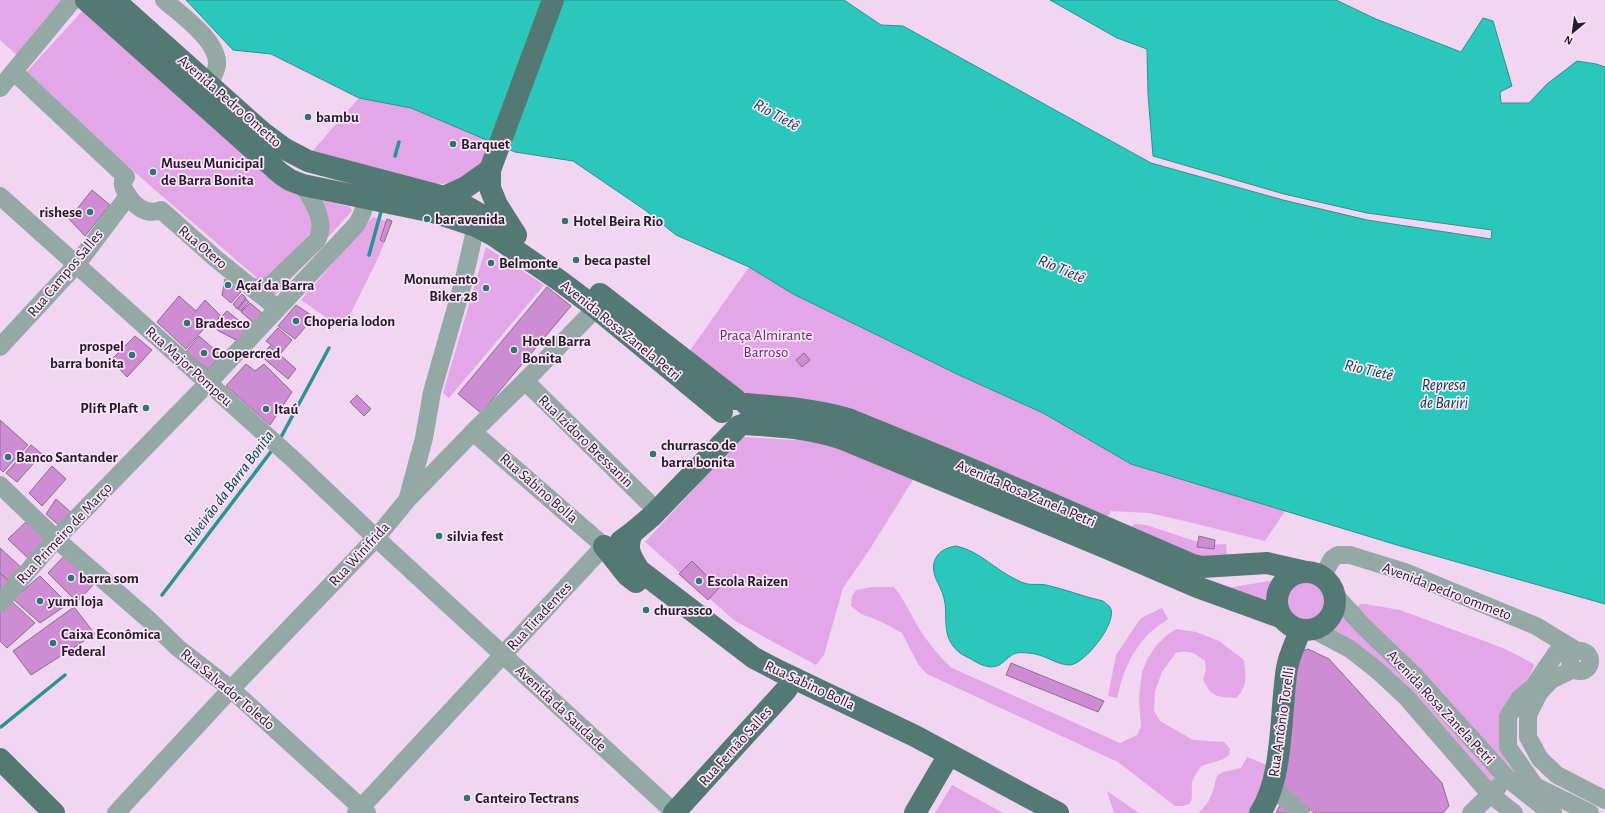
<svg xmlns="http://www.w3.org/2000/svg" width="1605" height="813" viewBox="0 0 1605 813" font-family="'Alegreya Sans',sans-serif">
<rect width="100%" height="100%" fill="#f1d5f2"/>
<g fill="#e3a6e6">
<path d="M0 0H68L18 56 0 40Z"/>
<path d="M85 8 287 178 314 210 313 230 263 283 23 76Z"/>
<path d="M359 98 411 108 496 144 489 163 462 183 435 184 309 155Z"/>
<path d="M313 198 350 207 352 211 271 300 267 290 320 239Z"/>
<path d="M373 217 392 223 379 256 343 329 301 300Z"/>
<path d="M486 247 544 285 449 398 443 393Z"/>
<path d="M749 267 793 294 959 375 1044 413 1131 464 1285 511 1265 541 1189 522 1149 513 1111 511 1104 523 741 399 684 359Z"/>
<path d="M742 437 830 442 914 478 868 552 843 588 824 655 816 665 735 621 645 542Z"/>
<path d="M1135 524 1146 525 1207 545 1226 544 1227 557H1204L1163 543 1131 527Z"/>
<path d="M1294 578H1320L1330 588 1332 604 1325 616 1311 625 1301 628 1289 620 1283 613 1279 599 1281 589Z"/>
<path d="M1275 580 1280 587 1274 612 1222 589Z"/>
<path d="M872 587H894C905 601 911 615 920 630 929 644 940 657 952 668L1120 743 1137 735 1141 727 1139 698 1142 672 1148 658 1156 646 1167 635 1176 629 1196 632 1219 641 1244 660C1246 675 1248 687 1236 698 1217 697 1211 697 1203 679L1206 671 1205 661C1195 653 1188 650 1176 653L1162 672 1155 691 1154 711 1160 721 1193 740 1224 742 1230 749 1229 755 1224 759 1201 766C1198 771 1193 777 1192 783 1191 799 1196 807 1175 806L1118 762 927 674 918 664 902 633 882 622 861 614 851 606 852 596 856 590Z"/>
<path d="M1360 604H1365L1400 610 1503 648 1534 664 1533 669 1522 688 1510 696 1501 717 1499 746 1508 764 1521 780 1354 610Z"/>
<path d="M1339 605 1499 779 1489 787 1327 628 1337 612Z"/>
<path d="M1162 608 1168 619C1160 625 1150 631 1144 639 1129 656 1122 676 1117 698L1108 696 1116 655 1141 618Z"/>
<path d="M1247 757 1272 767 1254 813H1198C1212 801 1212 793 1217 776L1223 772 1241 768Z"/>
<path d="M952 785 1003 813H935Z"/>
<path d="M1107 791 1139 813H1114Z"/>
</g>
<g fill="#2bc7bb" stroke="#2a948f">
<path d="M186 0H844L881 25 903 26 1151 163 1283 200 1367 220 1491 239 1492 230 1367 213 1284 194 1153 156 1148 94 1147 49 1117 38 1050 0H1336L1376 19 1461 52 1483 18 1493 21 1512 86 1500 92 1501 103H1529L1547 84 1577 61 1596 64 1605 67V604L1397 545 1131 464 1043 413 959 375 793 294 749 267 676 235 645 210 573 161 515 152 411 108 359 98 271 54 233 50Z"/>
<path d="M956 546C980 551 995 570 1017 580 1030 587 1034 583 1046 585 1065 589 1084 597 1103 601 1105 603 1108 605 1110 607 1119 621 1085 664 1070 665 1058 665 1046 656 1035 654 1030 653 1021 652 1017 653 1011 654 1006 660 1002 663 993 671 980 665 971 659 965 656 958 653 954 647 943 634 947 619 945 603 944 596 941 589 938 583 928 565 935 549 956 546Z"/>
</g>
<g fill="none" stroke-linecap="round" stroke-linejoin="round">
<g stroke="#2a948f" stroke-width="3.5">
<path d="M395 156 399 142"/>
<path d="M369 255 382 208"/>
<path d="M280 439 329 348"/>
<path d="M162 595 273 449"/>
<path d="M1 727 65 675"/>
</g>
</g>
<g fill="#ce8cd2" stroke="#89708a">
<path d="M92 190 110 205 85 236 69 219Z"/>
<path d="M387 219 392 221 384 242 380 240Z"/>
<path d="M225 279 241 292 231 303 222 295Z"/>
<path d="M547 287 571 306 481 413 458 394Z"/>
<path d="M242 294 246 298 237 309 233 304Z"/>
<path d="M179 296 196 311 205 300 220 315 214 328 208 324 186 349 157 322Z"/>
<path d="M246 299 249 302 241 311 238 309Z"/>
<path d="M250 303 262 313 254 323 241 312Z"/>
<path d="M296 305 314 317 295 339 278 326Z"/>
<path d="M227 311 251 330 238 341 217 330 220 318Z"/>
<path d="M278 328 292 340 281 353 266 341Z"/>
<path d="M135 336 152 350 127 377 111 360Z"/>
<path d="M199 336 221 355 208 370 186 352Z"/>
<path d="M270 346 296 369 288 379 261 356Z"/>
<path d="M804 353 810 360 802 367 796 360Z"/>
<path d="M246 364 255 371 264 364 292 392 270 425 226 386Z"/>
<path d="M357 395 371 409 364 416 350 402Z"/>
<path d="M0 420 28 445 3 472 0 469Z"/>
<path d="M31 445 42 454 17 482 6 473Z"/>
<path d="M52 466 66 479 42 506 29 493Z"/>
<path d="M56 499 74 515 62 528 46 514Z"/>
<path d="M29 519 51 540 32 562 8 539Z"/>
<path d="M1199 536 1215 540 1214 549 1197 547Z"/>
<path d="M0 548 23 569 12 584 0 573Z"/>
<path d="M65 555 95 583 77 602 48 573Z"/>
<path d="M692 561 719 588 708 600 679 574Z"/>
<path d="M0 573 12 584 0 593Z"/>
<path d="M40 576 68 604 40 623 13 599Z"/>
<path d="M10 600 35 623 7 648 0 641V611Z"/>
<path d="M74 607 95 634 31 675 13 651Z"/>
<path d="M1308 649 1329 659 1442 783 1449 806 1443 813H1314L1278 783 1298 652Z"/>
<path d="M1011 663 1104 701 1098 712 1006 675Z"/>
<path d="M1280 805 1289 813H1276Z"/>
</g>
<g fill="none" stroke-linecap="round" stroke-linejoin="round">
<g stroke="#94a8a5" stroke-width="18">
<path d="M164 0C180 14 219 41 217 65 216 72 212 78 209 84"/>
<path d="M14 72 126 177C125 179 123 180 123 182 122 186 125 191 127 194 134 206 147 216 161 210L215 258 277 308"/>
<path d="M0 88 73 0"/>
<path d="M0 196 294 460 376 538 675 813"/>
<path d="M252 287 264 288 273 283 317 240C327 221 313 202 303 185"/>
<path d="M0 347 77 264 128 196"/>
<path d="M525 381 647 501"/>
<path d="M0 485 56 539 148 619 178 648 231 689 367 813"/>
<path d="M408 497 424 438 432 392 463 283 476 226"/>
<path d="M1322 577 1332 559 1338 555H1350L1405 572 1536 626 1577 651"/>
<path d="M1335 595 1363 626 1415 676 1507 778 1542 806 1553 813"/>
<path d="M0 603 56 539 208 383 356 225C364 213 369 200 361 186"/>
<path d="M1314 630 1350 649 1378 671 1407 698 1490 794 1514 813"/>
<path d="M1568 646H1562L1559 649 1533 687 1519 699 1508 717V747L1535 786 1590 813"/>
<circle cx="1580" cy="661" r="10"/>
<path d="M1574 669 1551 680 1539 693 1528 715V737L1540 759 1557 775 1605 800"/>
<path d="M1272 787 1301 813"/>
<path d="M116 813 231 689 376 538 408 499 473 432 525 381 605 299"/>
<path d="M356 813 604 546 473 432"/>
<path d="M1471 813 1498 787"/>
</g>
<g stroke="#547874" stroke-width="22">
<path d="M86 0 281 174 290 180 303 185 433 212 476 226 493 235 560 281 596 308 722 412"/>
<path d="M114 0 262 132 285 149 308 161 444 197 460 203 492 221"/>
<path d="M444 197 466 187 490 170"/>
<path d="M516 235 497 205 490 188V170L553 0"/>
<path d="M600 294 735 399"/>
<path d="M746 404C781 407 815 409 848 419L973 470 1193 565 1202 567 1267 563 1306 572"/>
<path d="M744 424C778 426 811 428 843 439L1102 546 1197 587 1280 617"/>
<path d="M632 533C625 549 631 557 639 570L754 658 779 671 915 736 1058 813"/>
<path d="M621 541 632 533 652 516 739 426"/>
<path d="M604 546 627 575 636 582"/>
<circle cx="1306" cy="601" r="29"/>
<path d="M0 759 54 813"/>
<path d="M674 813 786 690 794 678"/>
<path d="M915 813 943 765"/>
<path d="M1260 813C1284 777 1280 711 1287 668 1289 655 1296 643 1300 630"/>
</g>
</g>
<g fill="#2e7670" stroke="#fbe5fc" stroke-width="1.5">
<circle cx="308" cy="117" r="4"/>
<circle cx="453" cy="144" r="4"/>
<circle cx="153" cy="172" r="4"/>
<circle cx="90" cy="212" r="4"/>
<circle cx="427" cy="219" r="4"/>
<circle cx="565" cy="221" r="4"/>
<circle cx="576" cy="260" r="4"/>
<circle cx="491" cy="263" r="4"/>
<circle cx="228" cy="285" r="4"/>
<circle cx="486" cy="288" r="4"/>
<circle cx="296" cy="321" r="4"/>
<circle cx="187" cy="323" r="4"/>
<circle cx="514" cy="350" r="4"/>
<circle cx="204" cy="353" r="4"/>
<circle cx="132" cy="355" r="4"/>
<circle cx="146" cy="408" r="4"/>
<circle cx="266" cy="409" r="4"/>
<circle cx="653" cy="454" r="4"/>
<circle cx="8" cy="457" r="4"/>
<circle cx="439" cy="536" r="4"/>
<circle cx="71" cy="578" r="4"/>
<circle cx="699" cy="581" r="4"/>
<circle cx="40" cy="601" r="4"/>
<circle cx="646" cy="610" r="4"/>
<circle cx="53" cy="643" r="4"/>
<circle cx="467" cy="798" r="4"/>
</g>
<g text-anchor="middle" stroke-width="3.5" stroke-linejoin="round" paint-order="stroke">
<g font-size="15" fill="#261c27" stroke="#fbe5fc">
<text transform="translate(230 101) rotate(41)" y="5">Avenida Pedro Ometto</text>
<text transform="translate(203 247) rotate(40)" y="5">Rua Otero</text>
<text transform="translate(65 273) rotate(-50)" y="5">Rua Campos Salles</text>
<text transform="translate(621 330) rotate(39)" y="5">Avenida Rosa Zanela Petri</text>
<text transform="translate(189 366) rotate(42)" y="5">Rua Major Pompeu</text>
<text transform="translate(586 441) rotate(44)" y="5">Rua Izidoro Bressanin</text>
<text transform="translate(539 488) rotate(41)" y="5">Rua Sabino Bolla</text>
<text transform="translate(1026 493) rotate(23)" y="5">Avenida Rosa Zanela Petri</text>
<text transform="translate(64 533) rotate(-47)" y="5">Rua Primeiro de Março</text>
<text transform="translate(359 554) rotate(-47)" y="5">Rua Winifrida</text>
<text transform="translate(1447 591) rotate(21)" y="5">Avenida pedro ommeto</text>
<text transform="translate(539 616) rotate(-47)" y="5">Rua Tiradentes</text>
<text transform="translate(810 685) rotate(25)" y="5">Rua Sabino Bolla</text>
<text transform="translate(228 689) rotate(40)" y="5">Rua Salvador Toledo</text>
<text transform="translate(1441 707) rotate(47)" y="5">Avenida Rosa Zanela Petri</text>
<text transform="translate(561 708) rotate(43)" y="5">Avenida da Saudade</text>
<text transform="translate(1281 722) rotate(-82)" y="5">Rua Antônio Torelli</text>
<text transform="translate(735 746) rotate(-48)" y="5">Rua Fernão Salles</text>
</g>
<g font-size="15" font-weight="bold" fill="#261c27" stroke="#fbe5fc" text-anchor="start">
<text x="316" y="122">bambu</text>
<text x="461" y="149">Barquet</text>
<text x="161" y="168">Museu Municipal<tspan x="161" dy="17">de Barra Bonita</tspan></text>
<text x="82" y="217" text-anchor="end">rishese</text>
<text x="435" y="224">bar avenida</text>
<text x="573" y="226">Hotel Beira Rio</text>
<text x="584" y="265">beca pastel</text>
<text x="499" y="268">Belmonte</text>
<text x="478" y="284" text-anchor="end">Monumento<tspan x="478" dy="17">Biker 28</tspan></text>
<text x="236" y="290">Açaí da Barra</text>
<text x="304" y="326">Choperia lodon</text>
<text x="195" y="328">Bradesco</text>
<text x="522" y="346">Hotel Barra<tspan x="522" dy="17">Bonita</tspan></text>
<text x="124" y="351" text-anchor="end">prospel<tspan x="124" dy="17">barra bonita</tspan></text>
<text x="212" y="358">Coopercred</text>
<text x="138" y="413" text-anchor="end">Plift Plaft</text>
<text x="274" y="414">Itaú</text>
<text x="661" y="450">churrasco de<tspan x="661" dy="17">barra bonita</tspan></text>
<text x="16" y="462">Banco Santander</text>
<text x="447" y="541">silvia fest</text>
<text x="79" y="583">barra som</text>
<text x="707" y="586">Escola Raizen</text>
<text x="48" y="606">yumi loja</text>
<text x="654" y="615">churassco</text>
<text x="61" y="639">Caixa Econômica<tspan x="61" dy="17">Federal</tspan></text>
<text x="475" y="803">Canteiro Tectrans</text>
</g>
<g font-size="15" fill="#732479" stroke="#fbe5fc">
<text x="766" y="340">Praça Almirante<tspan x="766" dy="17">Barroso</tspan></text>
</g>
<g font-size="16" font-style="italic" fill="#014641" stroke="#fbe5fc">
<text transform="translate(777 114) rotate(29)" y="6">Rio Tietê</text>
<text transform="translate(1062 268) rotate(23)" y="6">Rio Tietê</text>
<text transform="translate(1369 369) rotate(13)" y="6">Rio Tietê</text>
<text x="1444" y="390">Represa<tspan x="1444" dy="18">de Bariri</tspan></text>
<text transform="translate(228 487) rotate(-53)" y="6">Ribeirão da Barra Bonita</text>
</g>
</g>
<g transform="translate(1573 32) rotate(209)" stroke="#fbe5fc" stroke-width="3" paint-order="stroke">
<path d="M0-3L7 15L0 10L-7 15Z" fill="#261c27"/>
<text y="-6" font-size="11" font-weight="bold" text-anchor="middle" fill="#261c27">N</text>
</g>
</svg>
